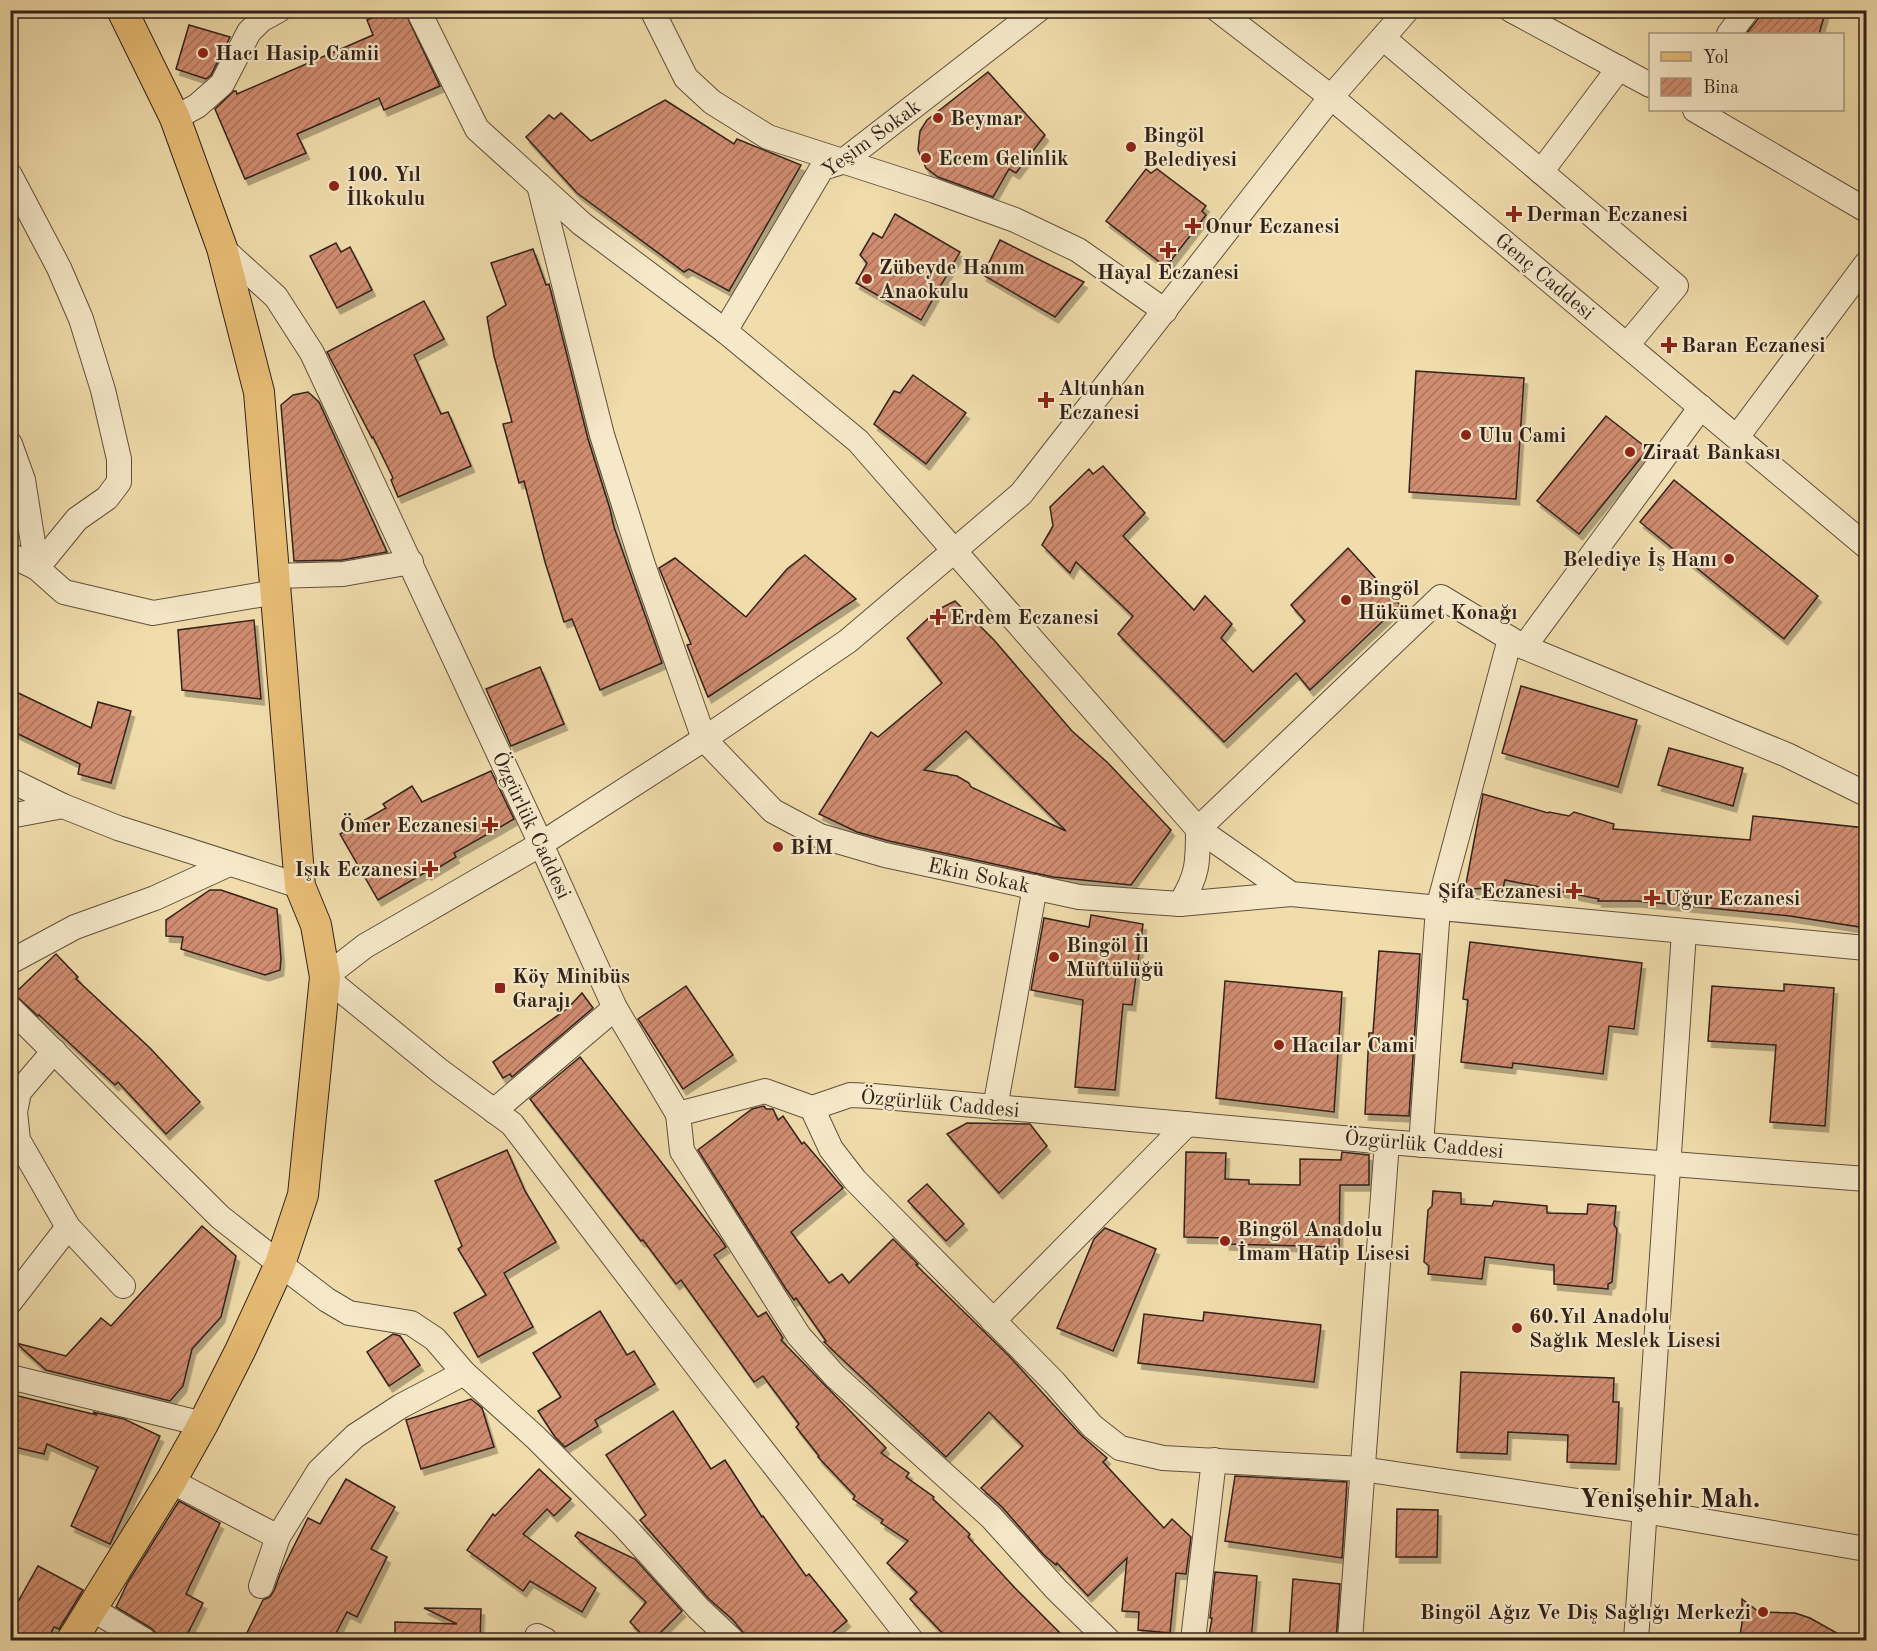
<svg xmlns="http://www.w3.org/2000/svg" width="1877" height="1651" viewBox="0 0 1877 1651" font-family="'Old Standard TT',serif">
<defs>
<pattern id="building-hatch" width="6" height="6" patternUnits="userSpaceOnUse" patternTransform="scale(1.5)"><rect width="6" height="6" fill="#d18d71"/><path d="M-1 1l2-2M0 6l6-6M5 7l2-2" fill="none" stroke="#aa735c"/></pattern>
<filter id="shadow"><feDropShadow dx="3.5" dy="6" stdDeviation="0" flood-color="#0004"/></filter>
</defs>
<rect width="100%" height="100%" fill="#f1ddac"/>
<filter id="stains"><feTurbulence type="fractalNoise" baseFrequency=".00333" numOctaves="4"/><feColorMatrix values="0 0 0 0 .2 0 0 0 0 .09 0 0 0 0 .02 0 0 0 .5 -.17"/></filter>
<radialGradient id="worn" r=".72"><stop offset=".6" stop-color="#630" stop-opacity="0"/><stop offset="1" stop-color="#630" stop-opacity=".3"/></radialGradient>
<g fill="url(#building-hatch)" stroke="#31211a" stroke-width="1.5" fill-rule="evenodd" filter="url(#shadow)">
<path d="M390 10H404L440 86 384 110 379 98 297 134 306 153 245 179 215 109 234 91H236L237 94 373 35 367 20Z"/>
<path d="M1761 10H1826L1819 34H1746L1758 19Z"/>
<path d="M189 25 230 37 211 75 206 79 176 69Z"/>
<path d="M988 72 1045 135 1016 173 1009 169 993 197 938 177 926 168 918 150 920 131 927 120Z"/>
<path d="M665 100 734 144 737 139 801 165 729 291 689 269 684 272 577 193 526 137 549 115 554 119 561 113 591 141Z"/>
<path d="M1146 169 1151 173 1157 169 1206 206 1202 211 1206 215 1166 267 1106 221Z"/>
<path d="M895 214 960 252 921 320 856 283 867 263 860 255 873 233 882 238Z"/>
<path d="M1000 240 1084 282 1055 317 983 275Z"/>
<path d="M336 243 341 252 350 247 372 290 337 308 310 256Z"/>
<path d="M533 249 546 285 549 284 588 439 610 509 614 527 662 663 600 690 572 619 564 622 545 562 524 481 519 483 503 424 512 422 494 356 487 317 506 305 491 263Z"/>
<path d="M424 301 444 339 414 355 441 414 448 412 471 466 398 497 391 480 393 478 373 437 372 438 327 352Z"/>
<path d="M1416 371 1524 378 1516 499 1409 492Z"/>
<path d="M913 375 966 413 926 464 874 424 894 391 900 393Z"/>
<path d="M308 392 319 402 387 552 342 560 294 561 281 405 293 395Z"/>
<path d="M1606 416 1648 449 1579 534 1537 501Z"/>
<path d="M1103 466 1145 513 1123 536 1194 610 1205 596 1232 624 1221 638 1253 672 1305 621 1291 605 1348 548 1400 605 1310 690 1296 673 1224 742 1118 634 1133 616 1076 562 1070 573 1042 545 1053 526 1050 507 1089 469 1093 474Z"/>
<path d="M1674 480 1818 596 1784 639 1640 522Z"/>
<path d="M805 555 856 599 708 697 687 645 691 644 659 568 675 558 746 617 787 569Z"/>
<path d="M955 601 994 640 1072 731 1108 763 1171 830 1131 885 1053 877 889 841 857 832 819 814 871 732 878 737 942 683 907 638 937 610ZM966 731 1066 831 971 787 969 783 957 776 924 770Z"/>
<path d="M254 620 261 699 182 690 178 630Z"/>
<path d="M540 667 564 724 511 746 486 689Z"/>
<path d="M1521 686 1637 720 1618 787 1502 753Z"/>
<path d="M10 689 91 728 98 702 131 711 111 783 78 774 80 764 10 730Z"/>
<path d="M1669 748 1743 768 1733 806 1658 785Z"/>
<path d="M491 771 514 819 454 853 456 857 428 874 426 872 378 900 340 834 386 808 383 804 412 786 422 802Z"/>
<path d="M1483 794 1548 813 1549 812 1569 816 1574 812 1614 824 1613 829 1750 840 1753 816 1866 828V928L1790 916 1637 901H1598L1599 899 1505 880 1503 888 1465 889Z"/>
<path d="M210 890H221L277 909 281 959 280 970 265 975 181 949 183 937 166 936V920Z"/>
<path d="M1091 915 1143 924 1132 1005 1123 1004 1115 1090 1075 1087 1083 1000 1031 990 1044 918 1089 927Z"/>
<path d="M1470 942 1642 963 1634 1029 1609 1026 1603 1074 1513 1063 1512 1068 1461 1062 1468 1000 1463 999Z"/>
<path d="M1379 951 1420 954 1409 1116 1365 1114 1369 1033H1373Z"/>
<path d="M56 954 78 977 76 979 150 1048 200 1102 166 1134 118 1082 115 1085 39 1015 38 1016 14 994Z"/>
<path d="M1225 981 1342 992 1334 1112 1216 1098Z"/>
<path d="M1784 984 1834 988 1825 1126 1770 1122 1776 1045 1708 1041 1712 986 1784 991Z"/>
<path d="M686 986 733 1055 683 1089 638 1019Z"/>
<path d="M582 993 593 1008 512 1077 510 1074 503 1078 493 1062 568 1008Z"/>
<path d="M580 1057 720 1238 726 1247 714 1255 758 1317 766 1312 783 1338 781 1340 886 1448 881 1453 909 1473 906 1477 934 1497 933 1499 970 1534 968 1537 1015 1588 1068 1641H950L910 1599 917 1592 887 1563 908 1541 881 1523 883 1520 853 1499 855 1496 818 1457 819 1456 796 1427 799 1424 763 1376 754 1382 681 1280 676 1284 643 1240 641 1241 530 1099Z"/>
<path d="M764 1106 766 1109H773L778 1120 783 1116 802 1144 804 1142 843 1188 791 1232 829 1283 842 1274 849 1283 893 1239 918 1264 916 1265 1009 1356 1081 1435 1107 1458 1103 1462 1164 1528 1172 1519 1191 1537 1186 1574 1176 1573 1170 1633 1138 1630 1139 1612 1122 1611 1127 1558 1088 1596 1057 1563 1056 1565 1044 1555 1002 1507 981 1488 1023 1446 989 1412 946 1457 824 1342 826 1341 796 1298 794 1300 786 1289 698 1150 752 1109Z"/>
<path d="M967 1123 1030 1124 1047 1146 999 1193 947 1134Z"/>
<path d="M507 1150 525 1191 556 1242 504 1273 533 1327 478 1357 454 1313 486 1295 458 1249 462 1246 435 1181Z"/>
<path d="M1186 1152 1226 1153 1225 1179 1249 1180V1184L1300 1185V1159L1341 1160 1342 1152 1369 1155V1185H1340L1339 1247 1226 1244V1238L1184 1237Z"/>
<path d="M927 1184 964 1224 946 1241 908 1201Z"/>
<path d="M1433 1191 1461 1193V1204L1492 1206 1494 1201 1547 1206V1213L1587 1214 1588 1204 1616 1206 1614 1225 1617 1229 1612 1282 1608 1284V1289L1554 1284V1265L1485 1257 1482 1279 1428 1274 1429 1266 1424 1262 1428 1210 1432 1206Z"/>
<path d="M202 1226 236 1256 221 1317 192 1349 183 1386 170 1401 46 1370 16 1343 66 1356 101 1318 111 1326Z"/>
<path d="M1105 1228 1156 1249 1113 1351 1057 1328 1094 1239Z"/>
<path d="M600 1311 627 1355 634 1351 655 1384 595 1420 598 1426 565 1447 555 1437 538 1411 561 1397 533 1353Z"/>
<path d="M1204 1312 1321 1325 1314 1382 1138 1363 1144 1314 1203 1321Z"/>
<path d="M393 1334 400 1336 420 1365 389 1386 367 1352Z"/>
<path d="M1461 1372 1614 1378 1613 1402H1619L1616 1464 1567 1462 1568 1435 1508 1432 1507 1454 1457 1452Z"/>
<path d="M10 1394 97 1415 93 1412 124 1419 160 1436 110 1544 71 1526 98 1467 47 1444 44 1454 10 1446Z"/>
<path d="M471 1399 482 1408 494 1447 421 1469 406 1420Z"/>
<path d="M673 1411 711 1469 725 1460 762 1517 763 1516 806 1576 809 1574 847 1621 823 1641H750L733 1620 709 1599 640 1520 646 1515 606 1455Z"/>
<path d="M539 1469 571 1499 554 1516 547 1509 523 1534 596 1588 582 1612 530 1581 523 1591 467 1550 493 1514 495 1516Z"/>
<path d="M1235 1476 1347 1482 1342 1558 1225 1541Z"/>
<path d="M346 1479 395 1507 371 1549 387 1557 357 1617 347 1612 332 1641H243L263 1600 270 1597 274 1591 280 1574 308 1518 320 1524Z"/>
<path d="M179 1501 220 1523 186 1594 203 1603 184 1641H158L157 1634 151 1628 116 1607 128 1582Z"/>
<path d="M1397 1509 1438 1510 1437 1557H1396Z"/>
<path d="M578 1532 635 1559 682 1611 652 1641H648L630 1622 646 1602 575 1536Z"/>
<path d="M38 1566 83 1590 59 1629 54 1627 47 1641H10V1616Z"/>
<path d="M1215 1572 1257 1576 1251 1641H1208L1212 1618H1210Z"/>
<path d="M1293 1579 1340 1584 1336 1641H1289Z"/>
<path d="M1742 1599 1759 1612 1795 1613 1810 1618 1851 1641H1739L1742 1623Z"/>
<path d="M424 1608 481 1609 480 1641H395V1622L457 1624Z"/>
</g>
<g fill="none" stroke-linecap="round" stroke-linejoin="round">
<g stroke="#61503e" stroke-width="26">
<g id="minor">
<path d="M418 10 477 129 582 224 725 331 858 441 1198 829 1291 894 1866 948"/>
<path d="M652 10 686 78 712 102 768 137 935 191 1015 220 1078 250 1165 311"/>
<path d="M1218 10 1331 97 1866 546"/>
<path d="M1511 10 1650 85"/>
<path d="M1729 34 1747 10"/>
<path d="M1383 38 1676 286 1627 345"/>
<path d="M1695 110 1866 210"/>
<path d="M175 118 197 106 222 84 249 32 261 20 279 10"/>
<path d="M1541 172 1619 68"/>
<path d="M10 175 59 268 81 319 103 390 119 459V482L107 498 77 519 37 568"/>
<path d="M539 185 602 435 643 565 704 739 773 811 820 836 885 855 1079 897 1180 904 1291 894"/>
<path d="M222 248 276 297 312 353 541 844 615 1008 678 1114 765 1091 812 1108 850 1095 873 1096 1387 1142 1866 1179"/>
<path d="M725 331 822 168 842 162 1038 10"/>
<path d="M1737 437 1866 264"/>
<path d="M10 444 23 480 37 568"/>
<path d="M10 555 37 568 64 592 153 613 276 592"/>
<path d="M275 576 343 574 411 562"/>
<path d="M1524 647 1701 407"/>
<path d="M10 780 63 806 118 828 300 886"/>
<path d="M10 816 63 806"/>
<path d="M1180 904C1198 876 1198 862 1198 829L1441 597 1524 647 1787 755 1866 794"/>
<path d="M10 962 75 927 155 898 229 864"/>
<path d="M10 1008 220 1217 280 1264 327 1300 349 1313 411 1323 435 1339 464 1373 535 1437 624 1526 699 1609 732 1640"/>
<path d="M54 1051 19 1092 15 1112 18 1140 68 1227 123 1286"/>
<path d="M812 1108 831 1149 855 1180 1054 1382 1092 1426 1120 1448 1163 1458 1362 1469 1645 1511 1866 1549"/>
<path d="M995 1108 1035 887"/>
<path d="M494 1111 615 1008"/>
<path d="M678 1114 682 1151 799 1336 835 1376 991 1517 1056 1589 1108 1640"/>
<path d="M1421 1145 1438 908 1510 639"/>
<path d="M10 1302 68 1227"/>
<path d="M993 1321 1187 1124"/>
<path d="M10 1377 203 1424"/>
<path d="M171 1481 278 1537"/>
<path d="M261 1586 278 1537 319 1471 355 1436 401 1406 464 1373"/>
<path d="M92 1609 144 1640"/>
<path d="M537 1636 545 1640"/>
<path d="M911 1640 713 1387 512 1124 440 1071 325 977 365 946 541 844 704 739 848 641 1021 494 1331 97 1407 10"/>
<path d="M1193 1640 1214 1460"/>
<path d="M1350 1640 1387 1142"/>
<path d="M1636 1640 1684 932"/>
</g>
</g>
<g stroke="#31211a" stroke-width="32">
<path id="major" d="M72 1640 171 1481 203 1424 240 1351 280 1264 303 1195 325 977 316 925 300 886 259 392 222 248 175 118 122 10"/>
</g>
<use href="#minor" stroke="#f6e9c9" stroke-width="24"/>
<use href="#major" stroke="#e8be76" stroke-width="30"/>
</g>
<g fill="#8f2418" stroke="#f6e9c9" stroke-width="2">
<circle cx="203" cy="53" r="6"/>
<circle cx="938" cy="118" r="6"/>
<circle cx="1131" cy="147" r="6"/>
<circle cx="926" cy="158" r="6"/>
<circle cx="334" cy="186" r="6"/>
<path d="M1511 205h6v6h6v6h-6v6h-6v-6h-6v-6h6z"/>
<path d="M1190 217h6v6h6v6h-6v6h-6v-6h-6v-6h6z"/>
<path d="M1165 241h6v6h6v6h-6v6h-6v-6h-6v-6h6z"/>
<circle cx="867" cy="279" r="6"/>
<path d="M1666 336h6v6h6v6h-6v6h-6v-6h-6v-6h6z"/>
<path d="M1043 391h6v6h6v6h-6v6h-6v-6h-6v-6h6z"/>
<circle cx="1466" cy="435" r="6"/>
<circle cx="1630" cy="452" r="6"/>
<circle cx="1729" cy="559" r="6"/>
<circle cx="1346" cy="600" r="6"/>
<path d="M935 608h6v6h6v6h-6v6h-6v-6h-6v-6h6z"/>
<path d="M487 816h6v6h6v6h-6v6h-6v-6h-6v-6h6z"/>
<circle cx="778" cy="847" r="6"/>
<path d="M427 860h6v6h6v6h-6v6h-6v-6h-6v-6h6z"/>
<path d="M1571 882h6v6h6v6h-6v6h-6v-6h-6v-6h6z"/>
<path d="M1649 889h6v6h6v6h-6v6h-6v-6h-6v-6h6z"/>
<circle cx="1054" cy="957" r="6"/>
<rect x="494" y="982" width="12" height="12" rx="3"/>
<circle cx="1279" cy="1045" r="6"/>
<circle cx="1225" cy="1241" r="6"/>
<circle cx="1517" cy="1328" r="6"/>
<circle cx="1763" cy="1612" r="6"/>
</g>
<g text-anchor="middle" stroke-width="4.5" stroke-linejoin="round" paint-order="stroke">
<g font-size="21" font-weight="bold" fill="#31211a" stroke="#f6e9c9" text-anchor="start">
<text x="215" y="60">Hacı Hasip Camii</text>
<text x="950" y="125">Beymar</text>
<text x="1143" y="142">Bingöl<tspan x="1143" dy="24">Belediyesi</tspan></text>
<text x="938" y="165">Ecem Gelinlik</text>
<text x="346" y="181">100. Yıl<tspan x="346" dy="24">İlkokulu</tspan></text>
<text x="1526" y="221">Derman Eczanesi</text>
<text x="1205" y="233">Onur Eczanesi</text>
<text x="879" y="274">Zübeyde Hanım<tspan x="879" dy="24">Anaokulu</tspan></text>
<text x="1168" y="279" text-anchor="middle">Hayal Eczanesi</text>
<text x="1681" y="352">Baran Eczanesi</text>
<text x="1058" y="395">Altunhan<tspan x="1058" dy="24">Eczanesi</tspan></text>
<text x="1478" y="442">Ulu Cami</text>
<text x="1642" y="459">Ziraat Bankası</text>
<text x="1717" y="566" text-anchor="end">Belediye İş Hanı</text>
<text x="1358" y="595">Bingöl<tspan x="1358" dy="24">Hükümet Konağı</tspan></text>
<text x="950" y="624">Erdem Eczanesi</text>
<text x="478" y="832" text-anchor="end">Ömer Eczanesi</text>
<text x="790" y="854">BİM</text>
<text x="418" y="876" text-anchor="end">Işık Eczanesi</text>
<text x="1562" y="898" text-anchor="end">Şifa Eczanesi</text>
<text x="1664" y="905">Uğur Eczanesi</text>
<text x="1066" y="952">Bingöl İl<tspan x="1066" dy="24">Müftülüğü</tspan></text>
<text x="512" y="983">Köy Minibüs<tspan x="512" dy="24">Garajı</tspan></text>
<text x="1291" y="1052">Hacılar Cami</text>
<text x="1237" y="1236">Bingöl Anadolu<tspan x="1237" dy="24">İmam Hatip Lisesi</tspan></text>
<text x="1529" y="1323">60.Yıl Anadolu<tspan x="1529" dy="24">Sağlık Meslek Lisesi</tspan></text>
<text x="1751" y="1619" text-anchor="end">Bingöl Ağız Ve Diş Sağlığı Merkezi</text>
</g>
<g font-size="21" fill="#31211a" stroke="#f6e9c9">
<text transform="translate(871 138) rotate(-36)" y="7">Yeşim Sokak</text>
<text transform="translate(1545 276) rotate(40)" y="7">Genç Caddesi</text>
<text transform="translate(532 825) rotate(65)" y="7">Özgürlük Caddesi</text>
<text transform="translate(979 875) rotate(12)" y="7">Ekin Sokak</text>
<text transform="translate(940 1103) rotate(5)" y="7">Özgürlük Caddesi</text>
<text transform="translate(1424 1144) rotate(5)" y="7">Özgürlük Caddesi</text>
</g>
<g font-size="27" font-weight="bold" fill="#31211a" stroke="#f6e9c9">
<text x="1670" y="1507">Yenişehir Mah.</text>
</g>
</g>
<rect width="1877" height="1651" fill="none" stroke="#f1ddac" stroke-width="36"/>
<rect x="12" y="12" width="1853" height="1627" fill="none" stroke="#31211a" stroke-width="3"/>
<rect x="18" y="18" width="1841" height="1615" fill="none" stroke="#31211a" stroke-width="1.5"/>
<rect x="1649" y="33" width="195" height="78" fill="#f6e9c9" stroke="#a79983" stroke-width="1.5"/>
<rect x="1661" y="52" width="30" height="9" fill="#e8be76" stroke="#a79983" stroke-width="1.5"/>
<text x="1703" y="63" font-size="18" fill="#31211a">Yol</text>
<rect x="1661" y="78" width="30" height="18" fill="url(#building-hatch)" stroke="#a79983" stroke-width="1.5"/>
<text x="1703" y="93" font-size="18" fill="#31211a">Bina</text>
<rect width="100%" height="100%" filter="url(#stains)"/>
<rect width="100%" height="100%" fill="url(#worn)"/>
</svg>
